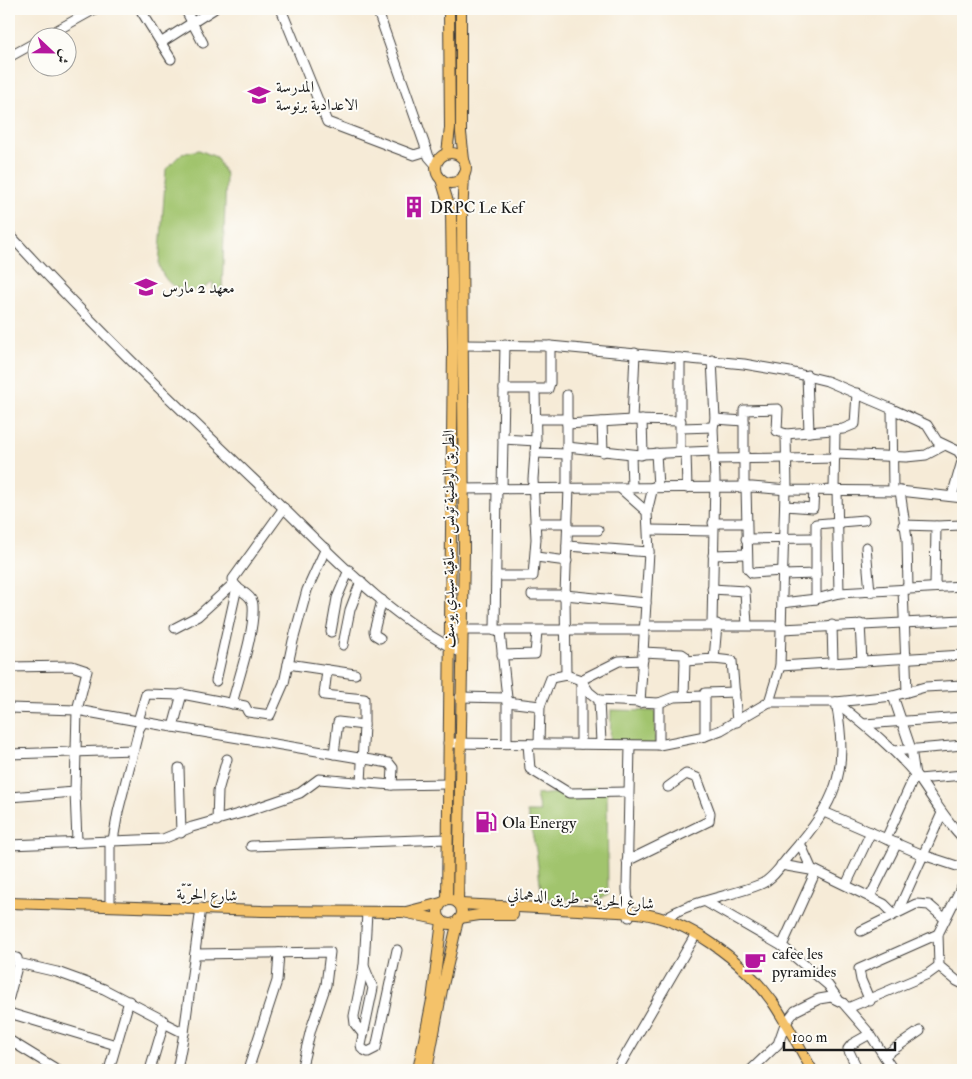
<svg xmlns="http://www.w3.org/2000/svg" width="972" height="1079" viewBox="0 0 972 1079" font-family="'IM FELL Double Pica',Amiri,serif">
<rect width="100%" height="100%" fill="#fdfcf7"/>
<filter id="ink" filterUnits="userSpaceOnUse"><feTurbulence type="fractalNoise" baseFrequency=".02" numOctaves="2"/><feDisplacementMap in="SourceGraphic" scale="10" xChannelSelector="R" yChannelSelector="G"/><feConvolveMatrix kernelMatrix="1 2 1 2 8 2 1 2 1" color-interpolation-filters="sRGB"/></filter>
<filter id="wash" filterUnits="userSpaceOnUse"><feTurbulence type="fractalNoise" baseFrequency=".0096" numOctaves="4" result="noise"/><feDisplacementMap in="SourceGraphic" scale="20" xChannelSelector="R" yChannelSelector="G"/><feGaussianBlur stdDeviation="1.12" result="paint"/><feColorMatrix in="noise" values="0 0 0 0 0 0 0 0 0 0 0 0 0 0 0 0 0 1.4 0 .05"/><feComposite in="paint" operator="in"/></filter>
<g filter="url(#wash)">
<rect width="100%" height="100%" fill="#f6ebd7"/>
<g fill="#a1c46d" stroke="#5e7044">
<path d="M199 150 216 157 226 175 222 293 213 294V282C193 299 166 291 159 265L166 169 181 154Z"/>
<path d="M611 710 656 711 655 745 610 744Z"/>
<path d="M596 786 607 790 608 895 598 900 542 898 536 850 527 812H540L536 795 579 791Z"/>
</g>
</g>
<g filter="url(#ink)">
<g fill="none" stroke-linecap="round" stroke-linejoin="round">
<g stroke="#3d3b38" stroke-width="11">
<g id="minor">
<path d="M140 9 171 59"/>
<path d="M185 9 203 43"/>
<path d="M281 9 327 122 414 155 427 151"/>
<path d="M377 9 429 157 436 165"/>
<path d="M43 38 95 9"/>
<path d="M162 42 214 9"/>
<path d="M9 57 38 41"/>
<path d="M9 234C92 325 181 410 270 495 329 552 387 617 462 653"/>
<path d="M463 345 550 346 744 364 790 372 827 381 892 409 893 491"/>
<path d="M680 358V452"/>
<path d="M807 375 809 432"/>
<path d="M504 389H548L550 383V346"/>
<path d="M892 409 927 425 937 441 958 451 963 458"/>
<path d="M536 419H567"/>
<path d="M715 419 744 421"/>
<path d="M632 420 635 353"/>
<path d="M602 422 603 452"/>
<path d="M567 424 632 420 681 421"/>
<path d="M681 428 713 427"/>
<path d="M786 434 787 490"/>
<path d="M503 439 536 441"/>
<path d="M567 447 641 455 643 454 642 420"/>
<path d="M686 452 687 488"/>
<path d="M535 453 567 454"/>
<path d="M656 453 658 487"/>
<path d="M643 454 714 451"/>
<path d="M835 454 906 457 926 455 943 446"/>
<path d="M631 455 632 488"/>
<path d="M714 459 787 458"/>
<path d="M787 459 835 458"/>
<path d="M744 487V410L778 409 777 431 786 434 843 429 855 424 857 393"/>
<path d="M746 487 748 569 752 573 783 571"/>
<path d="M502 488 505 344"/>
<path d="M567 488V395"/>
<path d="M457 489 752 487 787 490 900 491 963 498"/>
<path d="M621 489 647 512"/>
<path d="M834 490 835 430"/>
<path d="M837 490 839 593"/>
<path d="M900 491 907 539 908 589"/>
<path d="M952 496 963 458"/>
<path d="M785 506 813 508 814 490"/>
<path d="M535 523H568"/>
<path d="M713 523H745"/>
<path d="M903 525 936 526 935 586"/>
<path d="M936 526 963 525"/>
<path d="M568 530H598"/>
<path d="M649 530 713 531"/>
<path d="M746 539 816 538"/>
<path d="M567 546 649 552"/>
<path d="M866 547 870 592"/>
<path d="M713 555 746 554"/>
<path d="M536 557 567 561"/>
<path d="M783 575 816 574"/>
<path d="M496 576H533L536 539 533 479 536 441 535 389"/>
<path d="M712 589 745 591 747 625"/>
<path d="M903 589 907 692"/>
<path d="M532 595H565L646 603"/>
<path d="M816 599V524L864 520"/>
<path d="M782 603 816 599 839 593 963 586"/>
<path d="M712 624 715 480 713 427 715 419 712 360"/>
<path d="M860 624 862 661"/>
<path d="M832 625 833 663"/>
<path d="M645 626H782"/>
<path d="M175 628 198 616 233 584"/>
<path d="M782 629 963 620"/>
<path d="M451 630H644"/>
<path d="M495 631 497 488"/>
<path d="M331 632 337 598 349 570"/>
<path d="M500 632 507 698V743"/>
<path d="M380 638 375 635 374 631 382 600"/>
<path d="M343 645 350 610 361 581"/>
<path d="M643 652 682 654 685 656V661"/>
<path d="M502 655 535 654 537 631"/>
<path d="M714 659 732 661 737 722"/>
<path d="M288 664 355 674"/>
<path d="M780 666 963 655"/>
<path d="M9 667 72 666 87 671 77 710 75 792 77 841"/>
<path d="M327 670 324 695 364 699V725"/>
<path d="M566 675 565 595 569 488"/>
<path d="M216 681 237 587"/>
<path d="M684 696 685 661 714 659 717 624"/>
<path d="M460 697 507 698"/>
<path d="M507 702 540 706 539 743"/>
<path d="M769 702 780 666 785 490"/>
<path d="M836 702C866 726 896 750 920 780 934 800 946 821 963 838"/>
<path d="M640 703 649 552 647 512 653 487"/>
<path d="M659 703 674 697 704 696"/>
<path d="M232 704C239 676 255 632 253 605 252 592 233 591 233 579L284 508"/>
<path d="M540 706 551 678 566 675 581 680 589 692 599 700"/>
<path d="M9 708 77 710 143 722"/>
<path d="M138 721 146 694 180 695"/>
<path d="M864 724 963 717"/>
<path d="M173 727 182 694 245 706 248 712 270 715 284 683 293 641 307 590 326 548"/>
<path d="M705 736V693L735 692"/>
<path d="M448 743 659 745 705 736 721 730 769 702H836L893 696 925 687 963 685"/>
<path d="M601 743 599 700 659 703V745"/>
<path d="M528 744 530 769 569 793 628 792"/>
<path d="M581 744V680L619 661 643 660"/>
<path d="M894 751 963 745"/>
<path d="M9 754 134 750"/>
<path d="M334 754 338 722 364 725 361 783"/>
<path d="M179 768 181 833"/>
<path d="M919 779 963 775"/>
<path d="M9 797 75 792"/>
<path d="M824 812 923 855 963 868"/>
<path d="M217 821 218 791 227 759"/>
<path d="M886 839 915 775 911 749 893 696"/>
<path d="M113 840 118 812 139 729 143 722 389 763 393 768 392 785"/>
<path d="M800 843 812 870"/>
<path d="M9 845 163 839 192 827 242 813 300 793 319 779 392 785 447 784"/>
<path d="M251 846 447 839"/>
<path d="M627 861 709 821 710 813 697 778 686 774 668 787"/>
<path d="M781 865 816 871 884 904 894 914"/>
<path d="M816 871 782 946 828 985 838 999"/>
<path d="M963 884 938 934 939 966 957 981 963 984"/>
<path d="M846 885 871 832"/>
<path d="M870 897 897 843"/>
<path d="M706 902 782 946"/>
<path d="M110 906V841"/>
<path d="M898 911 942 813"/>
<path d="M367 912 364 966 373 988 361 1045 362 1049 368 1052 376 1048 397 950"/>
<path d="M629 917 627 889 630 745"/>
<path d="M664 919C691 900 730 897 761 884 773 879 782 864 790 855 837 801 849 773 836 702"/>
<path d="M861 931 916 904 929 905 944 918"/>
<path d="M195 954 330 952 326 985 311 1029 301 1070"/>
<path d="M9 956 17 958 18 963 57 972 104 989 163 1020 164 1023 184 1033"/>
<path d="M9 997 18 963"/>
<path d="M870 1001 861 980 859 969 938 934"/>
<path d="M848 1008 928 974 939 966"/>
<path d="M9 1013 116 1045"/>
<path d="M363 1034 355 1024 354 1016 364 966"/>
<path d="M9 1040 58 1070"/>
<path d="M884 1056 920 1031"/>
<path d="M109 1070 129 1001"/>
<path d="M150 1070 164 1023"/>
<path d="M177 1070 184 1033 201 908"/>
<path d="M248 1070 277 981 279 953"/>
<path d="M617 1070 696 934"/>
<path d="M751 1070 778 1044 785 1024 795 1011 819 999 831 997 843 1003 870 1034 893 1070"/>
<path d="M858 1070 848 1049 852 1044 870 1034"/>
</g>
</g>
<g stroke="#3d3b38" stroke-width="12">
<g id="major">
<path d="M461 9V133L464 160"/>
<path d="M447 153 450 128 449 9"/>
<circle cx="451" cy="168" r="15"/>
<path d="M441 179 451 212 453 346 447 900"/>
<circle cx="450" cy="912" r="12"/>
<path d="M9 903 262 911 403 912 441 920"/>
<path d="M458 903 464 551 462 217 464 175"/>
<path d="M460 904 638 913C688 919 743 961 772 1001 787 1023 799 1047 812 1070"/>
<path d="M406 912 441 903"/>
<path d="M460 918 479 915H513"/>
<path d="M418 1070 432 1000 442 921"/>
<path d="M427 1070 442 990 458 920"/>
</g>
</g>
<use href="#minor" stroke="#fff" stroke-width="9"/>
<use href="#major" stroke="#f4c26a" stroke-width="10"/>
</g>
</g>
<defs>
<g id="school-bare" transform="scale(1.725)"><path d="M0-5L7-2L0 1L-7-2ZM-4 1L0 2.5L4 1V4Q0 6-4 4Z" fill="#b5179e" stroke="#fdfcf7" stroke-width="2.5" paint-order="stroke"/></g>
<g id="building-bare" transform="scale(1.725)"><path d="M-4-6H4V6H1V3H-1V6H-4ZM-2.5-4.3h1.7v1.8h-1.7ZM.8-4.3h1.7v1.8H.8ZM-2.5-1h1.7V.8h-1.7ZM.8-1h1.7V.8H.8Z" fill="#b5179e" stroke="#fdfcf7" stroke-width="2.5" paint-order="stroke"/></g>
<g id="fuel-bare" transform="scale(1.725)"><path d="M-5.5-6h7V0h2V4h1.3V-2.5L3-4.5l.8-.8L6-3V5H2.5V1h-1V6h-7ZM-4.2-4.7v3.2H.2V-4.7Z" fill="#b5179e" stroke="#fdfcf7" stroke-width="2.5" paint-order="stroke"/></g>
<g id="cafe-bare" transform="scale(1.725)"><path d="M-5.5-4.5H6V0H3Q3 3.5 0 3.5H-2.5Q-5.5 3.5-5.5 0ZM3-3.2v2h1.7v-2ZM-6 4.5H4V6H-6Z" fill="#b5179e" stroke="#fdfcf7" stroke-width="2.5" paint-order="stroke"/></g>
</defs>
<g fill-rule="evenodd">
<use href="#school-bare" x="259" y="95"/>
<use href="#building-bare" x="414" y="207"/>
<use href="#school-bare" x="146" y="287"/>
<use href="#fuel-bare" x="486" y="822"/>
<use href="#cafe-bare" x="755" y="962"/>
</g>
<g text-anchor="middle" stroke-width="4" stroke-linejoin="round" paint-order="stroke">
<g font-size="16" fill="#1c1c1c" stroke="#fdfcf7" text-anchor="start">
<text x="276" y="92">المدرسة<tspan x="276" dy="18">الاعدادية برنوسة</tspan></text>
<text x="430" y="213">DRPC Le Kef</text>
<text x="162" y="293">معهد 2 مارس</text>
<text x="502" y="828">Ola Energy</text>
<text x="772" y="959">cafee les<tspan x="772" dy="18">pyramides</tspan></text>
</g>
<g font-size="16" fill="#1c1c1c" stroke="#fdfcf7">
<text transform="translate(448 539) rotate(-90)" y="6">الطريق الوطنية تونس - ساقية سيدي يوسف</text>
<text transform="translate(207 894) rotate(2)" y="6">شارع الحرّيّة</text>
<text transform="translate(581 898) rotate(4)" y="6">شارع الحرّيّة - طريق الدهماني</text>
</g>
</g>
<rect width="972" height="1079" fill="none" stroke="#fdfcf7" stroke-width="30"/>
<g transform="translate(52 52) rotate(112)"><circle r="24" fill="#fdfcf7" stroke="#a3a29f"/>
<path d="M0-4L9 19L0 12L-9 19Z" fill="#b5179e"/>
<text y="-8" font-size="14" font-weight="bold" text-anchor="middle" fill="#1c1c1c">ش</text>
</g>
<path d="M784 1042v8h111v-8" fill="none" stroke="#1c1c1c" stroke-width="2.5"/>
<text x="792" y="1042" font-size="15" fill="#1c1c1c" stroke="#fdfcf7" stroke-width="4" paint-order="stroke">100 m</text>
</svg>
